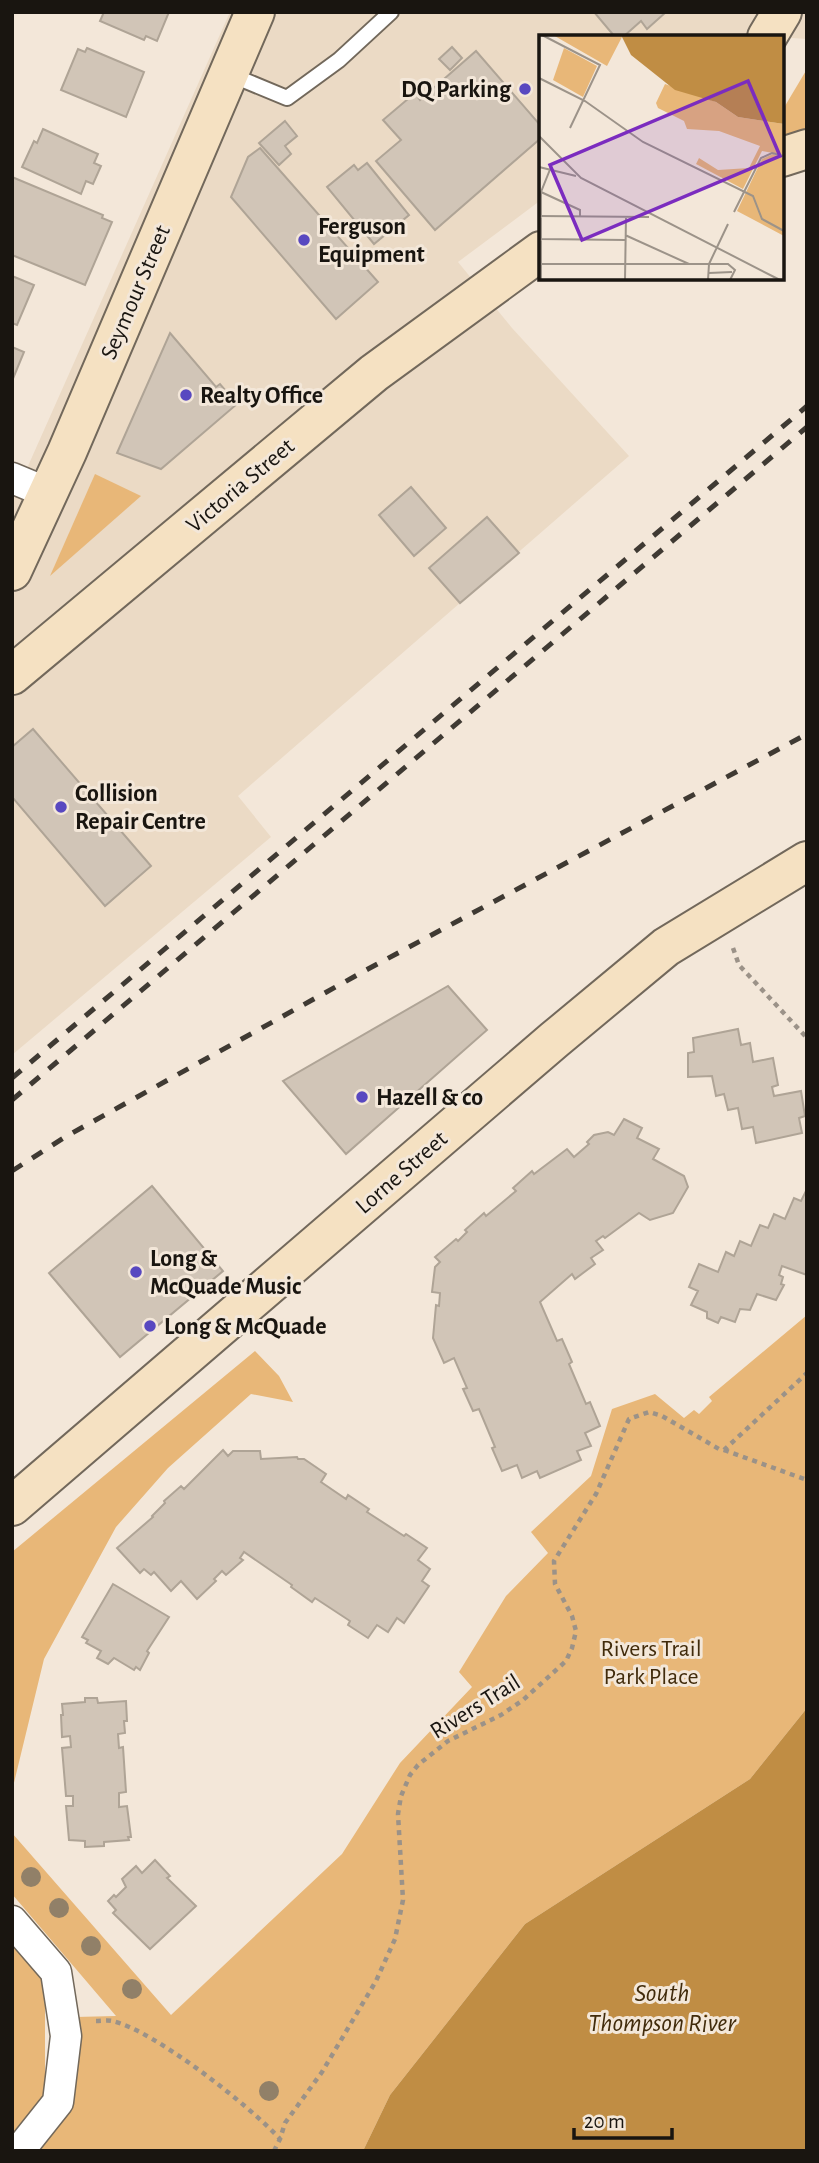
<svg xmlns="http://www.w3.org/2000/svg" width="819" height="2163" viewBox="0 0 819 2163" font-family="'Alegreya Sans',sans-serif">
<rect width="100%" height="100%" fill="#f3e7d9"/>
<path fill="#ebdac5" d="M230 12H807V39L720 33 717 37H541V200L458 262 512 328 629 456 238 796 271 837 12 1055V502Z"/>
<g fill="#e8b778">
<path d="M807 69V131L782 137V111Z"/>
<path d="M95 474 141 496 50 576Z"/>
<path d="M807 1315V1708L750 1779 525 1924 390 2095 363 2151H31L75 2017 116 2016 12 1894V1833L171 2015 342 1854 400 1763 472 1687 459 1672 506 1596 548 1553 531 1532 591 1476 612 1409 655 1394 684 1418 694 1410 699 1414 712 1401 709 1397Z"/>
<path d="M255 1351 279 1376 293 1402 251 1394 168 1468 116 1527 44 1659 12 1791V1552Z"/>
<path d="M12 1941 45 1979V2101L12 2138Z"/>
</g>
<path fill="#c08d44" d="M807 1708V2151H363L390 2095 525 1924 750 1779Z"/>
<g fill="#d1c5b7" stroke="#afa496" stroke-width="2">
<path d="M104 12H169L157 41 146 36 144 40 100 21Z"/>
<path d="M594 12H666L647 29 641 21 623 37H615Z"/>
<path d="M452 47 462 58 450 70 439 59Z"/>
<path d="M87 48 144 72 126 117 61 90 78 49 85 52Z"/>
<path d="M476 51 541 126V138L435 230 376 161 401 140 383 120 415 93 420 100Z"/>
<path d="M285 121 297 136 285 146 291 154 279 165 259 143Z"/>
<path d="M43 129 98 154 94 163 101 166 93 184 86 181 81 194 22 167 34 141 37 143Z"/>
<path d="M260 148 378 282 336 319 231 197 248 157Z"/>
<path d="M367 163 409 215 374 244 327 187 354 165 358 170Z"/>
<path d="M12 177 103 215 102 218 112 222 85 285 12 255Z"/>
<path d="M12 276 34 285 17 325 12 323Z"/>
<path d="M170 333 216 387 220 384 237 404 161 469 117 453Z"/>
<path d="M12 347 24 352 12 381Z"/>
<path d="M411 487 446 528 414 556 379 515Z"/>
<path d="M487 517 519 553 460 603 429 568Z"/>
<path d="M33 729 151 866 105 906 12 797V747Z"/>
<path d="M448 986 487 1030 346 1154 283 1081Z"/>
<path d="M738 1029 741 1045 750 1043 753 1062 773 1058 778 1085 772 1087 774 1096 801 1091 805 1116 799 1118 802 1133 756 1143 753 1127 742 1129 738 1108 728 1110 724 1094 716 1096 712 1076 688 1077V1053L694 1052 693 1038Z"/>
<path d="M624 1119 642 1128 637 1138 659 1149 653 1159 684 1176 688 1187 673 1213 650 1220 639 1213 605 1238 603 1236 596 1241 603 1250 591 1258 595 1264 575 1279 572 1274 540 1302 557 1341 562 1339 572 1362 569 1364 586 1404 590 1402 600 1426 585 1433 591 1446 577 1451 581 1460 540 1478 537 1471 522 1478 517 1465 502 1471 492 1448 495 1447 479 1409 473 1411 463 1389 467 1388 454 1358 444 1363 433 1338 436 1305 439 1306 440 1293 432 1292 435 1267 440 1262 435 1257 456 1239 458 1241 467 1232 465 1230 484 1213 486 1216 516 1191 513 1188 532 1171 534 1174 567 1149 574 1157 589 1144 587 1142 594 1135 608 1132 614 1135Z"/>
<path d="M152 1186 223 1271 120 1357 49 1273Z"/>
<path d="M807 1189V1275L782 1266 779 1275 783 1277 781 1284 784 1285 776 1300 757 1294 750 1310 740 1309 735 1322 721 1317 718 1323 707 1318V1312L691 1305 698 1291 689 1287 699 1264 718 1272 726 1252 734 1256 740 1241 751 1246 760 1225 768 1228 774 1214 785 1219 794 1198 801 1201Z"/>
<path d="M223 1450 228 1456 233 1451H260L261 1459 297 1457 298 1459H304L326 1474 321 1482 346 1499 348 1495 369 1509 367 1512 404 1536 406 1534 427 1548 418 1560 430 1569 422 1581 429 1586 404 1623 397 1618 388 1632 377 1625 368 1638 348 1625 350 1621 315 1598 312 1602 291 1587 292 1585 244 1552 240 1558 243 1560 226 1575 222 1571 214 1579 216 1581 197 1599 181 1581 171 1591 154 1572 151 1575 144 1569 140 1573 117 1548 153 1517 152 1516 165 1503 164 1501 181 1486 184 1489Z"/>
<path d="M113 1584 169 1617 147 1651 149 1653 140 1670 136 1667 134 1670 114 1658 108 1664 97 1658 101 1651 86 1643 88 1640 82 1637Z"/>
<path d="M85 1698H97L98 1703 126 1701 127 1721H124L125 1733 118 1734 119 1748 123 1747 126 1792 119 1793V1807L127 1806 131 1837H128L129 1840 104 1842V1846L85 1847V1841L69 1840 66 1806H73V1796H66L62 1748 71 1747 70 1736 62 1737 61 1715H63L62 1704 85 1702Z"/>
<path d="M155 1860 170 1876 167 1878 196 1906 150 1949 113 1913 116 1910 108 1901 114 1895 116 1897 126 1887 122 1879 136 1866 142 1873Z"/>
</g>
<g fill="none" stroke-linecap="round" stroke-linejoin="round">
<g stroke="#72685b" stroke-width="18">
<path id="lane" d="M229 74 287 98 339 60 391 12"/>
</g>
<g stroke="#72685b" stroke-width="33">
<g id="street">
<path d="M12 478 48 493"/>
<path d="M12 1921 56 1972 66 2036 58 2102 19 2151"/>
</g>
</g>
<g stroke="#72685b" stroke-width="42">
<g id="secondary">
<path d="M767 37 782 12"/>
<path d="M782 157 807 149"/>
<path d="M12 571 67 452 255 12"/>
<path d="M12 675 374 373 541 251"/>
<path d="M12 1506 554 1040 666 947 807 861"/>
</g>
</g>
<g stroke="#9b9288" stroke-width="4.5" stroke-dasharray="5 5" stroke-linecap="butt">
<path d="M733 948 739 965 807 1038"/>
<path d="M724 1450 807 1480"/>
<path d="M96 2021C101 2021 107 2020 112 2021 154 2030 251 2107 280 2139"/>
<path d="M274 2151 280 2139 285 2123 322 2072 376 1981 395 1939 403 1900 398 1814 401 1796 410 1775 418 1765 448 1741 501 1715 523 1700 566 1661 572 1648 576 1631 572 1616 555 1584 554 1561 596 1494 629 1419 649 1412 662 1416 719 1449 724 1450 807 1373"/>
</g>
<use href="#lane" stroke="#fff" stroke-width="14"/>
<use href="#street" stroke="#fff" stroke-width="30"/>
<use href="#secondary" stroke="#f5e1c2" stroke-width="38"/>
<g stroke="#3f3a33" stroke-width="5" stroke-dasharray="12 12" stroke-linecap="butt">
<path d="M12 1078 807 406"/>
<path d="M12 1100 807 427"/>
<path d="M12 1171 65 1137 368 969 807 734"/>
</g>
</g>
<g fill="#918068">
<circle cx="31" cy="1877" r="10"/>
<circle cx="59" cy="1908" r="10"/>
<circle cx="91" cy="1946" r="10"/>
<circle cx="132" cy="1989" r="10"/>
<circle cx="269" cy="2091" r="10"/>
</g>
<g fill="#5848c0" stroke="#f3e7d9" stroke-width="2.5">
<circle cx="525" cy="89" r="7"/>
<circle cx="304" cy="240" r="7"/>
<circle cx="186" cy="395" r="7"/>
<circle cx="61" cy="807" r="7"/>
<circle cx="362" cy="1097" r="7"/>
<circle cx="136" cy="1272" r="7"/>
<circle cx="150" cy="1326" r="7"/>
</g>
<g text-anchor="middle" stroke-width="6" stroke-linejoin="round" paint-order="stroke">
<g font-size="24" font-weight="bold" fill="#191510" stroke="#f3e7d9" text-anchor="start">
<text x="511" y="97" text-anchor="end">DQ Parking</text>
<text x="318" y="234">Ferguson<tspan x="318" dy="28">Equipment</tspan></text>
<text x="200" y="403">Realty Office</text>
<text x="75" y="801">Collision<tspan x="75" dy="28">Repair Centre</tspan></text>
<text x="376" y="1105">Hazell &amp; co</text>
<text x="150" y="1266">Long &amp;<tspan x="150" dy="28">McQuade Music</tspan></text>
<text x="164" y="1334">Long &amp; McQuade</text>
</g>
<g font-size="24" fill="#191510" stroke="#f3e7d9">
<text transform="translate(135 292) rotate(-67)" y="8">Seymour Street</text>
<text transform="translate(240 485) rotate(-40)" y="8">Victoria Street</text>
<text transform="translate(401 1172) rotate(-41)" y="8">Lorne Street</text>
<text transform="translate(475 1706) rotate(-32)" y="8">Rivers Trail</text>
</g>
<g font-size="24" fill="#412b0b" stroke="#f3e7d9">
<text x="651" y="1656">Rivers Trail<tspan x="651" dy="28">Park Place</tspan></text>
</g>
<g font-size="26" font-style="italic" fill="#412b0b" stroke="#f3e7d9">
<text x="662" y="2001">South<tspan x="662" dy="30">Thompson River</tspan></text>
</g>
</g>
<g transform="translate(539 35)">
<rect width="245" height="245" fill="#f3e7d9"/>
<path d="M14 0H82L83 2 68 31ZM25 13 58 31 44 62 14 45ZM126 49 177 67 199 82 245 89V120L223 116 204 154 157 129 160 123 179 135 210 133 221 111 180 96 148 94 145 86 119 73 117 68ZM234 119 245 123V201L198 176 223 124Z" fill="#e8b778"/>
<path d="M82 0H245V89L199 82 177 67 136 55 92 20Z" fill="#c08d44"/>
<path fill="none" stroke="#9c9389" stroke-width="2" d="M3 0 61 30 31 93M0 43 46 66 104 107 214 161 223 184 245 196M0 101 42 143 241 245M0 132 37 141M2 157 41 175V181M195 177 222 123 233 118 245 121M0 181 110 182M86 200 150 229M1 204 86 205M0 229H189L196 235 191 245M170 238 193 237M2 245V157L12 132M86 245 87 181M169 245 170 229 189 189"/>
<path fill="#7b2cbf" fill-opacity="0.15" stroke="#7b2cbf" stroke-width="3.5" d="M209 46 241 121 43 205 11 130Z"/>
<rect width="245" height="245" fill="none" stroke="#191510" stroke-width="3.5"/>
</g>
<rect width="819" height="2163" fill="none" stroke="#191510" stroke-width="28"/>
<path d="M574 2128v10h98v-10" fill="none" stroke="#191510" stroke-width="3.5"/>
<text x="584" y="2128" font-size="21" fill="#191510" stroke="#f3e7d9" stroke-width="5" paint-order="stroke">20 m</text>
</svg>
